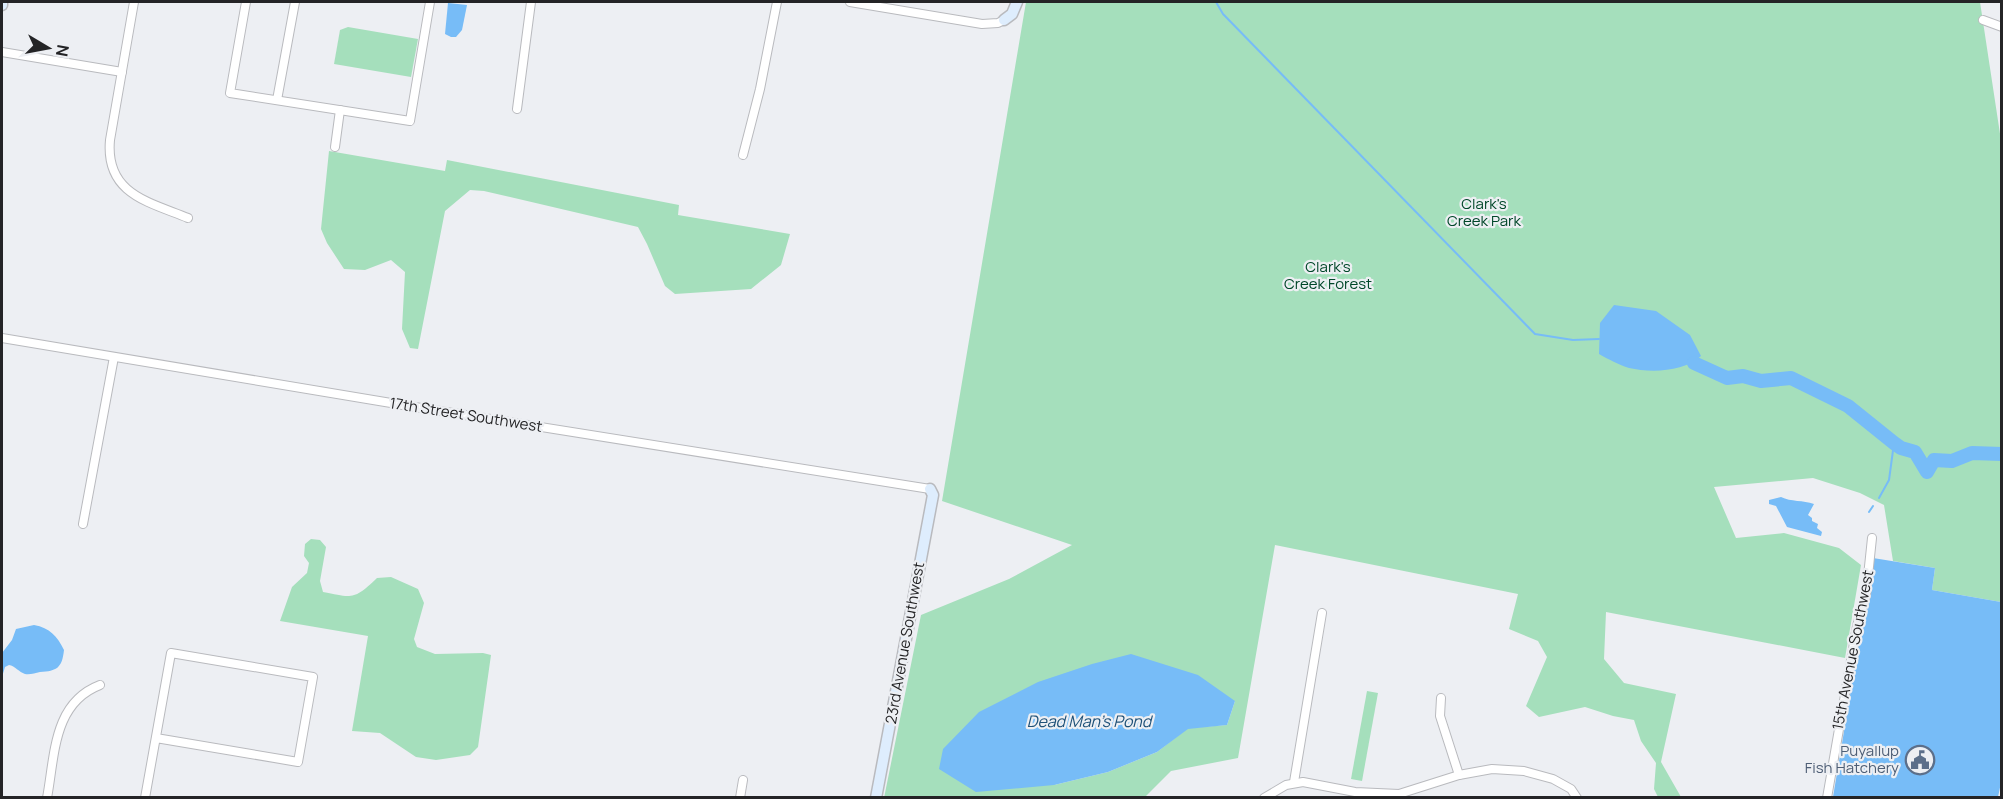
<svg xmlns="http://www.w3.org/2000/svg" width="2003" height="799" viewBox="0 0 2003 799" font-family="Manrope,sans-serif">
<rect width="100%" height="100%" fill="#edeff3"/>
<g fill="#a5dfbc" fill-rule="evenodd">
<path d="M1026 2H1980L2002 147 2001 602 1932 590 1935 568 1893 561 1884 505 1860 493 1813 478 1714 487 1736 538 1784 533 1839 548 1861 565 1845 658 1606 612 1604 659 1624 683 1676 694 1661 762 1681 797H1658L1654 789 1656 763 1641 741 1634 720 1613 716 1585 707 1539 717 1526 706 1547 657 1538 641 1509 629 1518 594 1275 545 1238 758 1171 771 1145 797 884 798 921 615 1009 579 1072 545 942 501ZM1235 701 1227 725 1188 728 1157 752 1108 772 1054 785Z"/>
<path d="M348 27 418 39 411 77 334 64 340 30Z"/>
<path d="M329 151 445 171 447 160 679 205 678 215 790 234 781 265 751 289 675 294 665 286 647 244 638 227 484 191 470 190 445 211 418 349 410 348 402 329 405 272 391 260 365 270 344 269 327 243 321 229Z"/>
<path d="M311 539 320 540 326 547 320 581 323 592C353 598 354 600 377 578L391 577 418 589 424 603 414 639 417 647 435 654 483 653 491 655 478 747 470 755 436 760 416 757 380 733 352 731 368 636 280 621 292 587 307 573 309 563 304 556 305 544Z"/>
<path d="M1367 691 1378 693 1362 781 1351 779Z"/>
</g>
<g fill="#77bcf7">
<path d="M448 3 467 5 462 30 456 37H451L445 34Z"/>
<path d="M1614 305 1656 311 1690 335 1701 356C1684 372 1651 373 1629 368 1619 365 1608 359 1599 354L1600 323Z"/>
<path d="M1781 497C1791 502 1803 500 1814 504L1808 515 1812 518V521L1818 524 1817 528 1822 532 1821 536 1787 527 1776 506 1769 504V500Z"/>
<path d="M1873 558 1935 568 1932 590 2001 602 2002 778 1998 797H1833Z"/>
<path d="M34 625C50 628 57 636 64 650 62 668 57 671 40 672 35 673 30 675 25 674 19 672 15 666 9 665L5 667 2 677V653L12 640 16 629Z"/>
<path d="M1131 654 1198 675 1235 701 1227 725 1188 729 1157 752 1108 772 1054 785 976 792 939 769 943 749 979 712 1038 682 1092 664Z"/>
</g>
<g fill="none" stroke-linecap="round" stroke-linejoin="round">
<g stroke="#77bcf7" stroke-width="2">
<path d="M1216 2 1223 14 1535 334 1573 340 1599 339"/>
<path d="M1879 498 1889 480 1894 443"/>
<path d="M1869 512 1873 506"/>
</g>
<path stroke="#77bcf7" stroke-width="14" d="M1694 363 1727 378 1743 376 1761 381 1791 378 1848 406 1894 443 1901 448 1915 452 1927 472 1934 460 1952 461 1972 453 2002 454"/>
<g stroke="#b9babe" stroke-width="10">
<g id="street">
<path d="M134 2 110 140C105 194 149 202 188 218"/>
<path d="M246 2 230 93 410 121 430 2"/>
<path d="M850 2 982 24 998 23 1004 20"/>
<path d="M1983 20 2002 27"/>
<path d="M2 52 122 72"/>
<path d="M277 100 295 2"/>
<path d="M517 109 531 2"/>
<path d="M335 147 340 110"/>
<path d="M743 155 760 89 777 2"/>
<path d="M2 338 415 407 930 489"/>
<path d="M83 524 114 357"/>
<path d="M1441 698 1440 716 1459 775"/>
<path d="M1294 782 1322 613"/>
<path d="M47 798C55 755 53 703 100 685"/>
<path d="M145 798 171 653 313 677 298 762 156 738"/>
<path d="M740 798 743 780"/>
<path d="M1264 798 1286 785 1303 782 1355 792 1399 794 1459 775 1492 769 1524 771 1553 779 1571 789 1577 798"/>
<path d="M1827 798 1857 626 1866 595 1872 538"/>
</g>
</g>
<g stroke="#b9babe" stroke-width="13">
<g id="secondary">
<path d="M2 5V2"/>
<path d="M1004 20 1012 14 1017 2"/>
<path d="M876 798 933 495 930 489"/>
</g>
</g>
<use href="#street" stroke="#fff" stroke-width="8"/>
<use href="#secondary" stroke="#deedfd" stroke-width="10"/>
</g>
<defs>
<g id="civic-ring" transform="scale(1.5)"><circle r="9.5" fill="#edeff3" stroke="#5c6f8a" stroke-width="1.5"/><path d="M-.6-6.5H3V-4.5H.6V-3L4-1V1h2V6H-6V1h2V-1L-.6-3ZM-1.2 2.5V6h2.4V2.5Z" fill="#5c6f8a"/></g>
</defs>
<g fill-rule="evenodd">
<use href="#civic-ring" x="1920" y="760"/>
</g>
<g text-anchor="middle" stroke-width="4.5" stroke-linejoin="round" paint-order="stroke">
<g font-size="15" fill="#004729" stroke="#edeff3">
<text x="1484" y="209">Clark's<tspan x="1484" dy="17">Creek Park</tspan></text>
<text x="1328" y="272">Clark's<tspan x="1328" dy="17">Creek Forest</tspan></text>
</g>
<g font-size="15" fill="#242426" stroke="#edeff3">
<text transform="translate(466 415) rotate(9)" y="5">17th Street Southwest</text>
<text transform="translate(905 643) rotate(-80)" y="5">23rd Avenue Southwest</text>
<text transform="translate(1853 650) rotate(-79)" y="5">15th Avenue Southwest</text>
</g>
<g font-size="15" fill="#4e5e75" stroke="#edeff3" text-anchor="end">
<text x="1899" y="756">Puyallup<tspan x="1899" dy="17">Fish Hatchery</tspan></text>
</g>
<g font-size="16" font-style="italic" fill="#1f5178" stroke="#edeff3">
<text x="1089" y="727">Dead Man's Pond</text>
</g>
</g>
<rect width="2003" height="799" fill="none" stroke="#242426" stroke-width="6"/>
<g transform="translate(48 48) rotate(100)" stroke="#edeff3" stroke-width="4.5" paint-order="stroke">
<path d="M0-4.5L10 22L0 15L-10 22Z" fill="#242426"/>
<text y="-9" font-size="16" font-weight="bold" text-anchor="middle" fill="#242426">N</text>
</g>
</svg>
